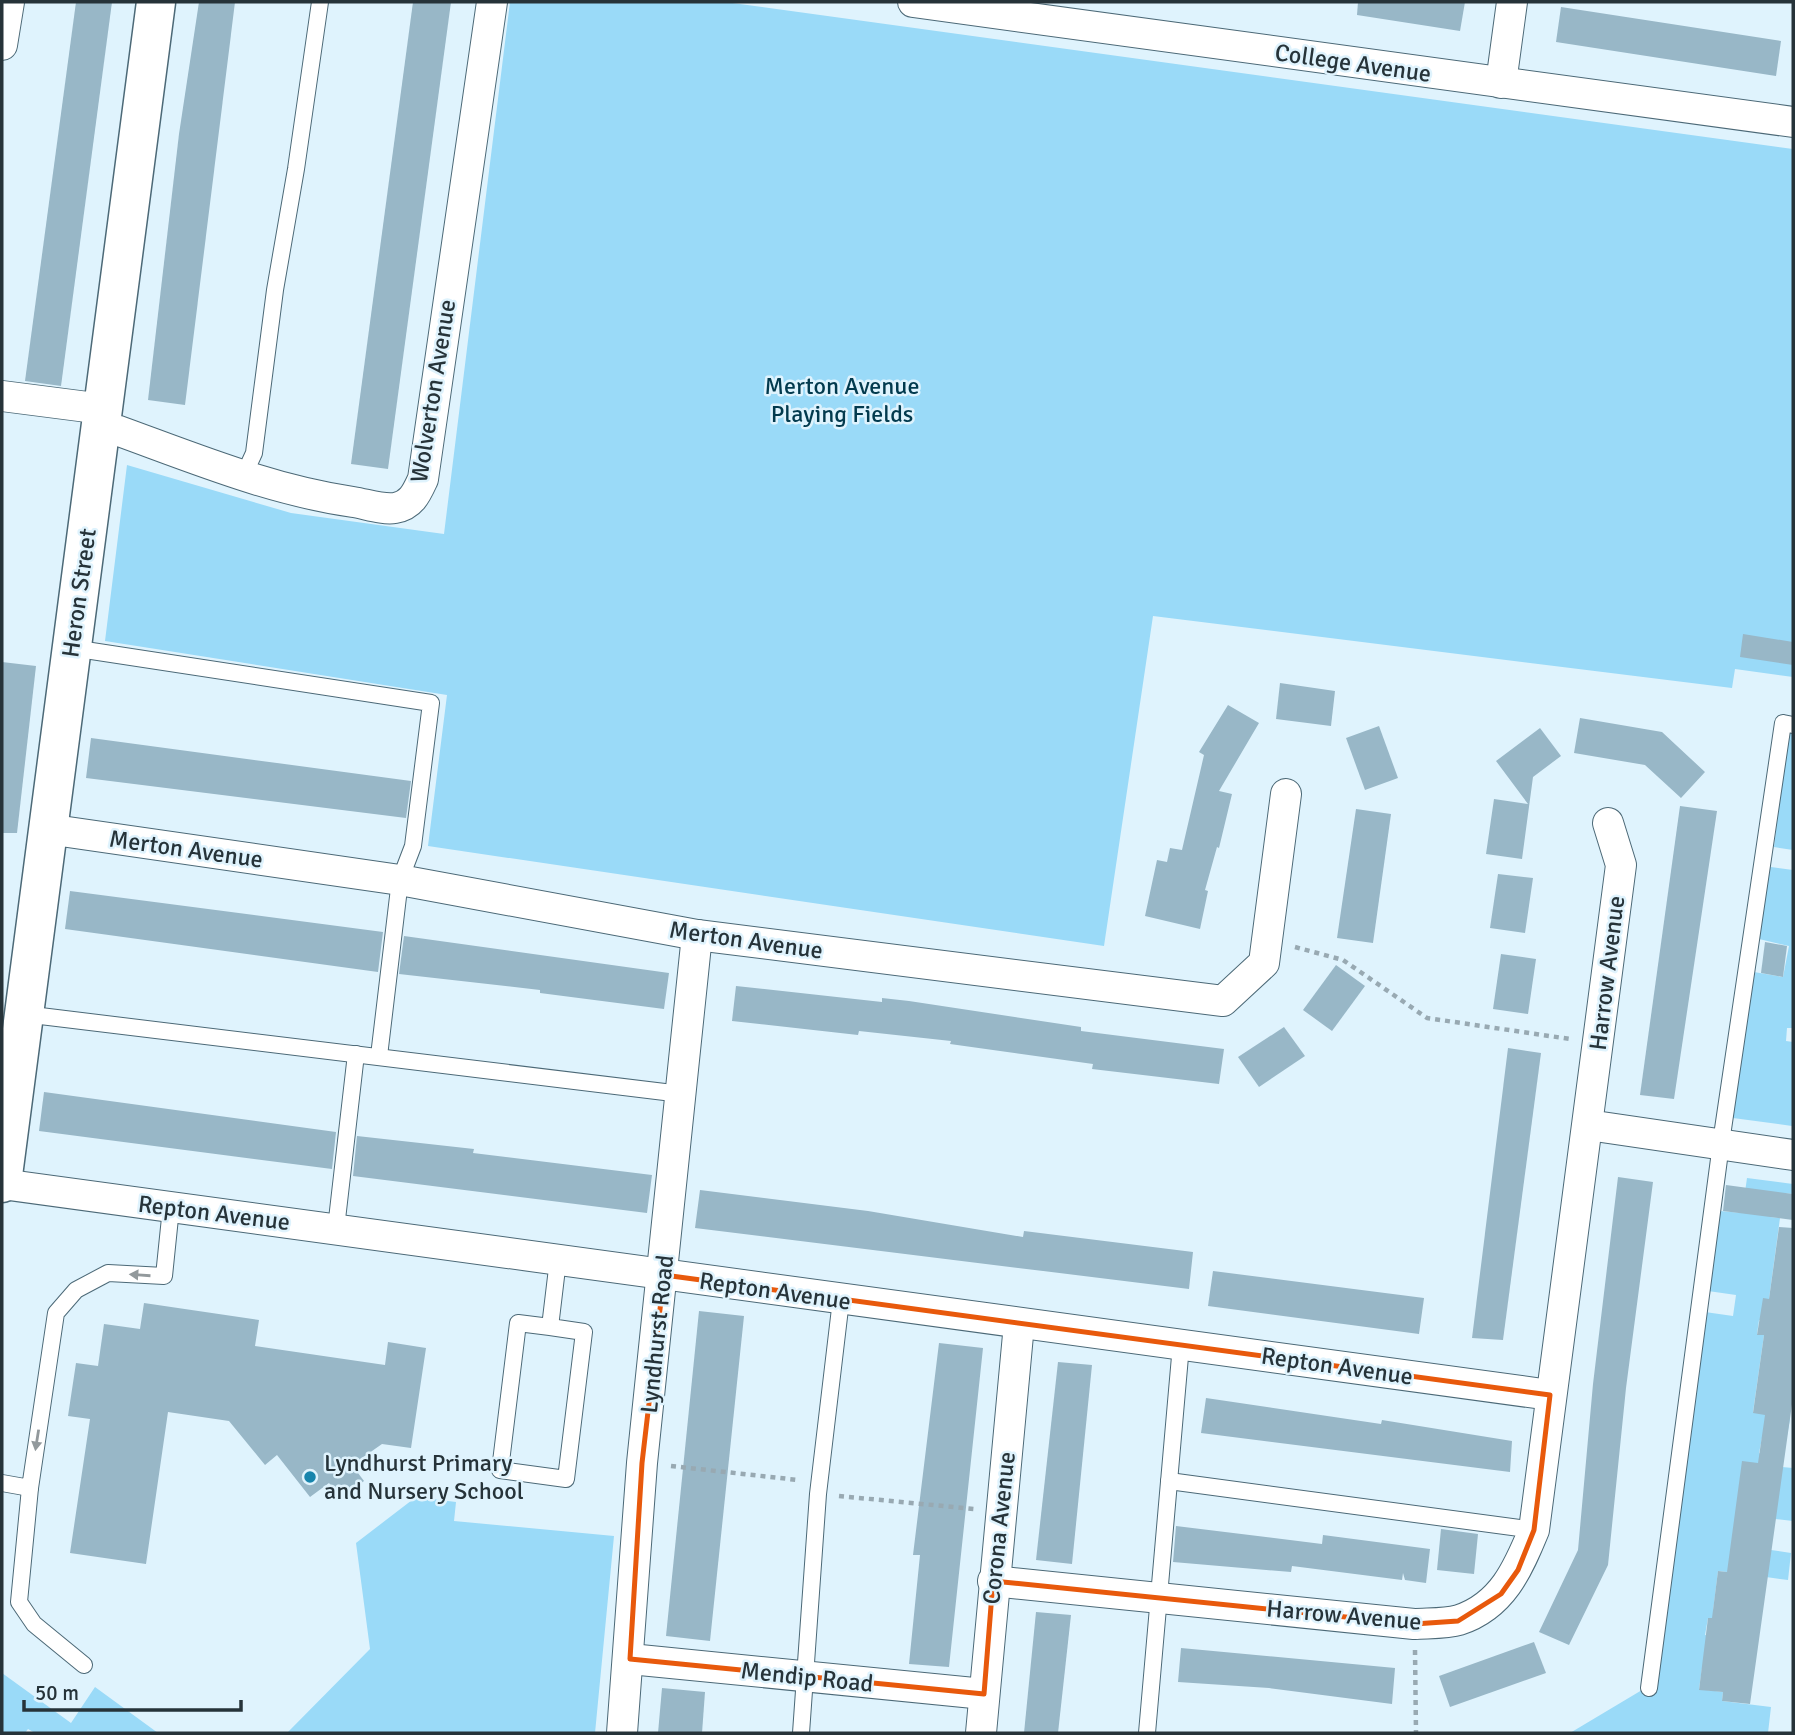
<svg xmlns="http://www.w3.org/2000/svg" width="1795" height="1735" viewBox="0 0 1795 1735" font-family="Signika,sans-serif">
<rect width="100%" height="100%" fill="#dff3fd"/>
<g fill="#9adaf8">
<path d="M510 2H725L1793 149V677L1735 669 1732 688 1153 616 1104 946 428 846 447 695 105 641 127 465 291 513 444 534Z"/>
<path d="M1788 732 1793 733V850L1774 847Z"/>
<path d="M1771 867 1793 870V1028H1787L1786 1041 1793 1042 1792 1126 1733 1118 1754 972 1783 977 1789 946 1759 939 1767 869Z"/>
<path d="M1747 1178 1793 1184V1194L1783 1193 1770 1217 1780 1218 1766 1321 1759 1320 1757 1334 1764 1335 1753 1412 1790 1419 1786 1441 1762 1438 1759 1453 1782 1467 1793 1468V1521L1775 1519 1727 1572 1718 1571 1713 1611 1736 1622 1708 1618 1705 1635 1717 1636 1713 1669 1702 1668 1699 1689 1723 1692 1722 1701 1771 1707 1768 1733H1570L1642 1690H1654L1705 1312 1733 1316 1736 1295 1708 1291 1720 1211 1742 1213Z"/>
<path d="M416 1497 456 1502 454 1521 614 1536 595 1733H287L370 1649 356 1543Z"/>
<path d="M1771 1550 1791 1553 1788 1580 1766 1577Z"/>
<path d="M2 1673 71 1723 95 1687 158 1733H35L28 1729 25 1733H2Z"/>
</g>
<g fill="#98b7c7">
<path d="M76 2H112L61 386 25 381Z"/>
<path d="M199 2H235L185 405 148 400 179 134Z"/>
<path d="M413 2H451L388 469 351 464Z"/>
<path d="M1358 2H1465L1460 31 1357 15Z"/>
<path d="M1561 7 1781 41 1776 76 1556 42Z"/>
<path d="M1743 634 1793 642V665L1740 657Z"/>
<path d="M2 662 36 666 17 833H2Z"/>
<path d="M1280 683 1335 691 1331 726 1276 719Z"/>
<path d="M1228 705 1259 723 1219 791 1232 794 1219 848 1217 847 1205 890 1208 891 1200 929 1145 916 1157 860 1167 862 1170 848 1182 850 1204 755 1199 752Z"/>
<path d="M1580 718 1662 732 1705 772 1681 798 1645 765 1574 753Z"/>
<path d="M1379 726 1398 778 1365 790 1346 738Z"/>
<path d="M1540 728 1561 756 1533 777 1522 859 1486 854 1494 799 1528 804 1496 761Z"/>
<path d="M91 738 411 781 406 818 86 778Z"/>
<path d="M1680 806 1717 811 1674 1099 1640 1095Z"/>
<path d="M1356 809 1391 814 1373 943 1337 938Z"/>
<path d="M1498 874 1533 878 1525 933 1490 928Z"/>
<path d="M70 891 383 932 378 972 65 929Z"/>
<path d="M404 936 669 973 664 1009 540 993V990L399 974Z"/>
<path d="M1765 942 1787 946 1783 977 1761 973Z"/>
<path d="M1501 954 1536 959 1528 1014 1493 1009Z"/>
<path d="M1336 965 1365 986 1332 1031 1303 1010Z"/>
<path d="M736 986 882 1002V998L909 1001 1081 1027V1031L1224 1049 1219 1084 1092 1069 1093 1064 950 1044 951 1041 859 1031 858 1035 732 1021Z"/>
<path d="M1284 1027 1305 1056 1259 1087 1238 1057Z"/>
<path d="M1508 1048 1541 1053 1503 1340 1472 1338Z"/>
<path d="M44 1092 336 1132 332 1169 39 1131Z"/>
<path d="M357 1136 474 1149 473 1153 652 1175 647 1213 353 1176Z"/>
<path d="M1618 1177 1653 1182 1626 1388 1608 1565 1569 1645 1539 1632 1578 1550 1593 1384Z"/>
<path d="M1726 1185 1793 1194V1220L1723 1211Z"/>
<path d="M700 1190 868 1211 1023 1237 1024 1231 1193 1252 1189 1289 695 1228Z"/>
<path d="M1779 1227 1793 1228V1397L1750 1704 1722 1701 1723 1692 1699 1690 1708 1618H1712L1718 1571 1727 1572 1742 1461 1758 1463 1765 1415 1753 1413 1764 1335H1757L1763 1298 1769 1299Z"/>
<path d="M1213 1271 1424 1298 1419 1334 1208 1306Z"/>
<path d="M144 1303 259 1320 255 1346 385 1365 388 1342 426 1348 411 1448 382 1444 352 1465 364 1481 341 1498 329 1483 310 1497 277 1455 265 1465 229 1421 168 1412 146 1564 70 1553 90 1419 68 1416 76 1363 98 1366 104 1324 140 1329Z"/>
<path d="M699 1311 744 1316 710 1641 666 1636Z"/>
<path d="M939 1343 983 1348 949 1667 909 1664 920 1555H913Z"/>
<path d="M1058 1362 1092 1365 1072 1564 1036 1560Z"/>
<path d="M1206 1398 1381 1424 1382 1420 1512 1441 1510 1472 1201 1433Z"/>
<path d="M1176 1526 1322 1544 1323 1535 1430 1549 1426 1583 1405 1580 1403 1573 1402 1580 1292 1566 1291 1572 1173 1562Z"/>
<path d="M1441 1529 1478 1534 1474 1574 1437 1570Z"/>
<path d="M1036 1612 1071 1615 1058 1733H1024Z"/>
<path d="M1534 1642 1546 1673 1450 1707 1439 1676Z"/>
<path d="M1181 1648 1395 1668 1392 1704 1269 1688 1178 1682Z"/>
<path d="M662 1688 705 1692 702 1733H658Z"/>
</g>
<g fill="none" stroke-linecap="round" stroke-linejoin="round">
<g stroke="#4c6977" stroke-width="18">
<g id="service">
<path d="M243 477 254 453 275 290 296 169 320 2"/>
<path d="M72 648 431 703 413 846 400 880 379 1056"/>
<path d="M24 1014 681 1094"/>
<path d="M336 1228 356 1054"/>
<path d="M550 1327 518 1323 500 1470 566 1479 584 1332 550 1327 558 1260"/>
<path d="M1169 1481 1534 1530"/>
<path d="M2 1483 30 1488 56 1313 76 1290 108 1273 164 1276 171 1208"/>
<path d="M30 1488 19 1602 34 1624 84 1665"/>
<path d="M1649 1688 1723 1129 1783 723 1793 725"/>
<path d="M801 1733 818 1494 841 1300"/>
<path d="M1147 1733 1181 1345"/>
</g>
</g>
<g stroke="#4c6977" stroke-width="32">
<g id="minor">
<path d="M913 2 1793 122"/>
<path d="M2 45 9 2"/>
<path d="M1501 83 1512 2"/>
<path d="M2 396 103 409"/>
<path d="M102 428 119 431C196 459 271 490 353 502 366 504 383 510 395 508 412 505 417 492 423 479L492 2"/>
<path d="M47 829 400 880 697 935 1223 1001 1264 963 1286 794"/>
<path d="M1588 1125 1793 1155"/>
<path d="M2 1184 1550 1395"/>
<path d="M993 1581 1414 1624C1428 1623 1446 1624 1459 1620 1502 1606 1518 1569 1534 1530L1621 865 1608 823"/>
<path d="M630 1659 984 1694"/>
<path d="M622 1733 642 1463 697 935"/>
<path d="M981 1733 1019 1324"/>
</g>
</g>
<g stroke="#4c6977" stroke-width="41">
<path id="tertiary" d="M2 1183 156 2"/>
</g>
<g stroke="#98a9b2" stroke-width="4.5" stroke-dasharray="5 5" stroke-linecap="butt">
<path d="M1295 947 1343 960 1427 1018 1570 1039"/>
<path d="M671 1466 798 1480"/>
<path d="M839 1496 974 1509"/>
<path d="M1415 1650 1416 1733"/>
</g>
<use href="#service" stroke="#fff" stroke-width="16"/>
<use href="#minor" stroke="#fff" stroke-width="30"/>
<use href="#tertiary" stroke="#fff" stroke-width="38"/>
</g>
<defs><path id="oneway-solid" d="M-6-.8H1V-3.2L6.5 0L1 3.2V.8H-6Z" transform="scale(1.75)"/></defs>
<g fill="#92999c">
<use href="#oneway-solid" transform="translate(140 1275) rotate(-176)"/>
<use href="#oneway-solid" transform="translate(37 1440) rotate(99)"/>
</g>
<path fill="none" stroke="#e8590c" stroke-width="5" stroke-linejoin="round" d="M664 1275 1550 1395 1534 1530 1518 1570 1501 1594 1458 1621 1414 1624 993 1581 984 1694 630 1659 642 1463Z"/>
<circle fill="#1784ac" stroke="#dff3fd" stroke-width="2.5" cx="310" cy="1477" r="7"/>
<g text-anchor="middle" stroke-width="5" stroke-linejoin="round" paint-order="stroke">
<g font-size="24" fill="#263339" stroke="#dff3fd">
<text transform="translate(1353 63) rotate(8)" y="8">College Avenue</text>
<text transform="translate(433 391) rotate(-81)" y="8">Wolverton Avenue</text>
<text transform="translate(79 593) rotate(-82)" y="8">Heron Street</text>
<text transform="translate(186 849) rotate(8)" y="8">Merton Avenue</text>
<text transform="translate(746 940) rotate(8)" y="8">Merton Avenue</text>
<text transform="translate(1607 973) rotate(-83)" y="8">Harrow Avenue</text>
<text transform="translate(214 1213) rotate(7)" y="8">Repton Avenue</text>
<text transform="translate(775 1291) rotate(8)" y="8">Repton Avenue</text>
<text transform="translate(657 1334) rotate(-84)" y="8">Lyndhurst Road</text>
<text transform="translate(1337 1366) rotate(8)" y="8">Repton Avenue</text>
<text transform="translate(999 1528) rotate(-84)" y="8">Corona Avenue</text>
<text transform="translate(1344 1615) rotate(5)" y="8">Harrow Avenue</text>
<text transform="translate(807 1677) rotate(6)" y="8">Mendip Road</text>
</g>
<g font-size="24" fill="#023a4e" stroke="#dff3fd">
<text x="842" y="394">Merton Avenue<tspan x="842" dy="28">Playing Fields</tspan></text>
</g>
<g font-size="24" fill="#263339" stroke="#dff3fd" text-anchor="start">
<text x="324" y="1471">Lyndhurst Primary<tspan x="324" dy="28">and Nursery School</tspan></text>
</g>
</g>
<rect width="1795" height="1735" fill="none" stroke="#263339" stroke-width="7"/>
<path d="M24 1700v10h217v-10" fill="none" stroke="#263339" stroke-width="3.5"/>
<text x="35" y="1700" font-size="21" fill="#263339" stroke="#dff3fd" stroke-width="5" paint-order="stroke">50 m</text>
</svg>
